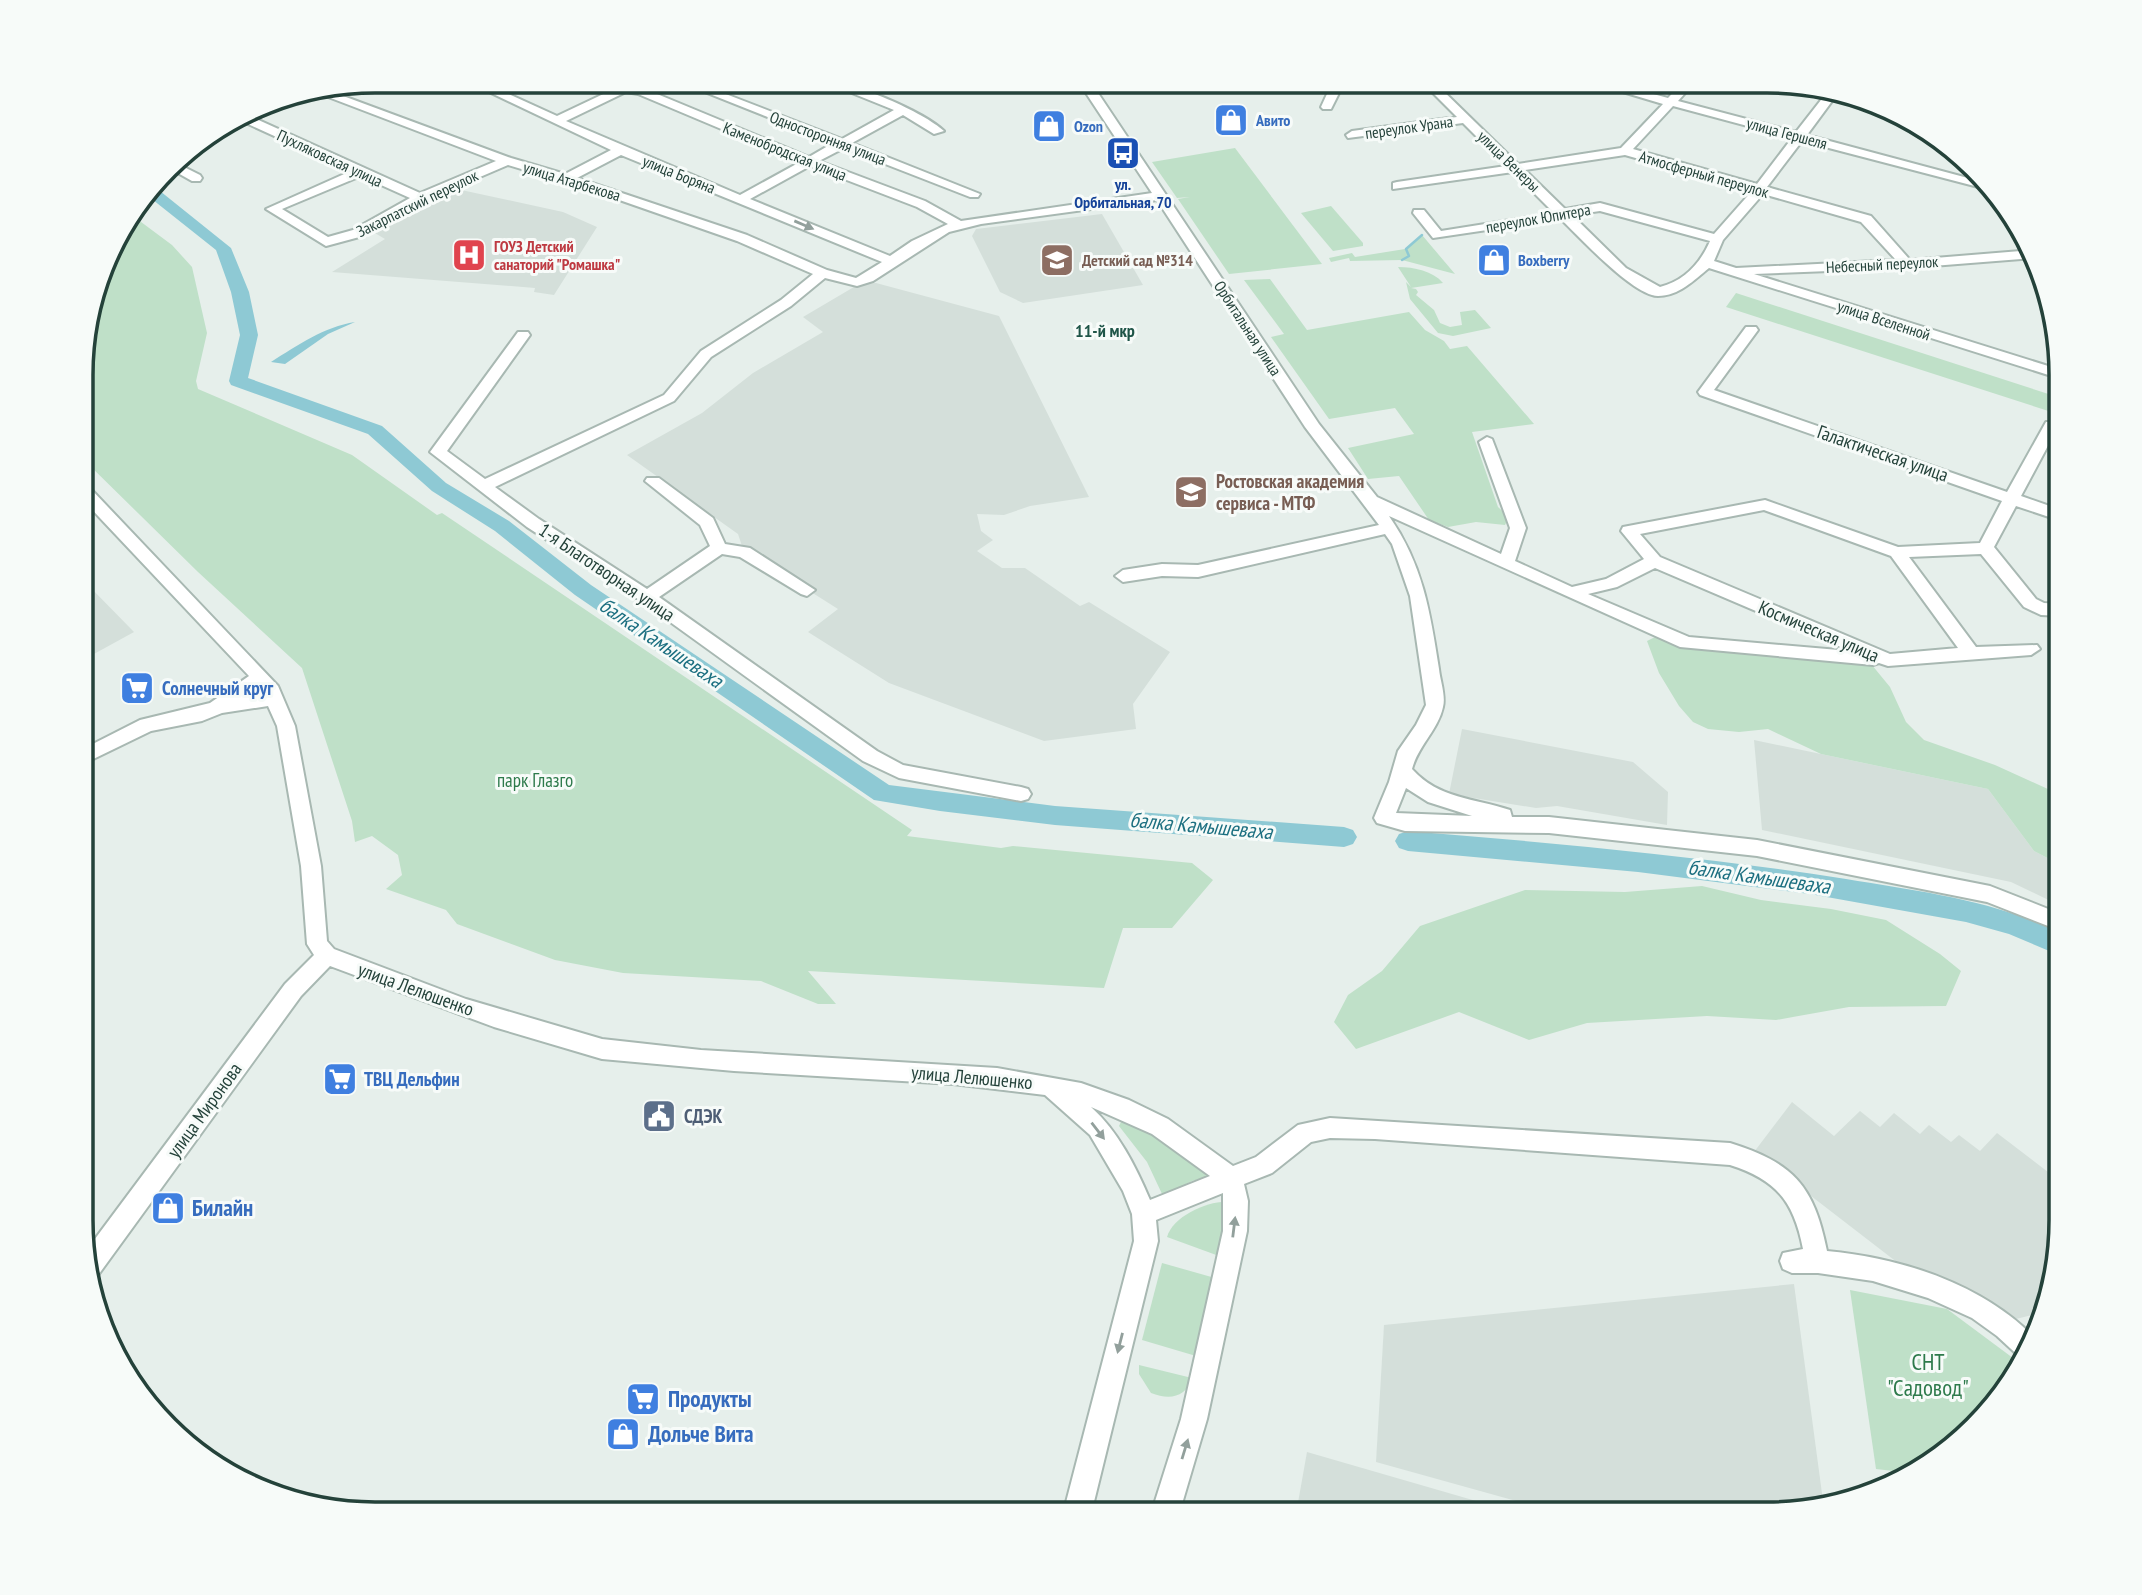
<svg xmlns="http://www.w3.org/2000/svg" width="2142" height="1595" viewBox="0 0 2142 1595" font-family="'PT Sans Narrow',sans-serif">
<rect width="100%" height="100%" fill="#e6efeb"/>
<g fill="#d4dfda">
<path d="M452 188 563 212 597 227 554 295 534 292 535 288 332 272 385 239 368 229 376 223Z"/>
<path d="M1102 214 1143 285 1023 303 1000 292 972 236 976 229Z"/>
<path d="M876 283 999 316 1089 497 1030 506 1004 515 977 514 981 531 993 540 977 551 1002 568H1025L1080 606 1089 602 1170 652 1133 704 1136 729 1044 741 889 683 808 632 838 609 743 549 738 534 627 455 702 413 753 373 823 332 803 317 859 284Z"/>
<path d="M86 583 134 632 83 660V585Z"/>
<path d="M1462 729 1633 762 1668 792 1667 825 1557 806 1536 808 1449 794Z"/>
<path d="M1754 740 1988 789 2034 851 2061 865V906L2011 882 1762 830Z"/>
<path d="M1792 1102 1834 1136 1860 1111 1880 1127 1894 1113 1920 1134 1929 1125 1951 1142 1959 1135 1980 1151 1997 1133 2048 1172 2061 1159V1239L2044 1312 2008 1321 1898 1263 1754 1152Z"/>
<path d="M1794 1284 1823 1501 1768 1514H1563L1376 1462 1384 1325Z"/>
<path d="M1307 1452 1521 1514H1296Z"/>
</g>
<g fill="#bfe0c8">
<path d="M1235 148 1322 264 1229 274 1178 199 1190 197 1177 198 1152 162Z"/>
<path d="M1331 206 1363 243V246L1333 251 1301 213Z"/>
<path d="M133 216 172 245 192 267 207 333 196 381 198 389 352 455 437 515 442 513 912 830 907 836 1001 848 1013 846 1192 863 1213 880 1172 928H1123L1104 988 808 971 836 1004H818L761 981 623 973 555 960 457 924 446 910 386 889 402 875 398 855 372 836 355 842 352 821 302 668 198 572 83 459V337L111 244Z"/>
<path d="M1422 235 1455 274 1402 260 1350 261 1349 258 1331 262 1329 258 1352 253 1355 257 1405 249Z"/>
<path d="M1398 267C1414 267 1433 271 1443 283L1411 288 1416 289 1418 292 1416 295 1434 310 1440 323 1450 327 1462 325 1460 312 1475 310 1491 328 1453 336 1438 333 1410 299 1406 282 1411 287Z"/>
<path d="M1270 279 1307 330 1409 312 1425 330 1444 341 1450 349 1467 346 1534 424 1472 432 1498 507 1509 517 1505 525 1476 522 1448 527 1429 520 1399 476 1368 479 1348 448 1414 434 1395 408 1329 419 1271 337 1284 334 1244 280Z"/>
<path d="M1736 293 2061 398V415L1726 307Z"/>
<path d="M1661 634 1867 659 1890 687 1906 722 1924 740 1995 765 2061 795V865L2034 851 1988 789 1821 754 1768 729 1739 732 1708 729 1693 722 1679 706 1659 673 1647 641Z"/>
<path d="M1702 886 1761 900 1831 909 1886 920 1940 954 1961 971 1946 1006 1849 1007 1776 1020 1707 1016 1587 1023 1529 1040 1459 1012 1356 1049 1334 1022 1348 995 1382 971 1420 926 1525 890 1625 892Z"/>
<path d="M1131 1121 1215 1175 1192 1181 1163 1196 1147 1162 1119 1126 1121 1122Z"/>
<path d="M1229 1202 1219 1256 1167 1237C1173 1216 1209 1200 1229 1202Z"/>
<path d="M1162 1263 1215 1278 1196 1356 1142 1340Z"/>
<path d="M1850 1290 1947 1309 2021 1364 2000 1400 1911 1473 1876 1469Z"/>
<path d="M1139 1365 1192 1378C1186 1398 1169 1400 1151 1393L1139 1374Z"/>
</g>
<path fill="#8ec9d4" d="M355 322 328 334 285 364 271 362C298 345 324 327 355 322Z"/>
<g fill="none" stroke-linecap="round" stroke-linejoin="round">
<path stroke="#8ec9d4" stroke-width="2.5" d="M1402 260 1409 256 1406 249 1422 235"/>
<g fill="#8ec9d4" fill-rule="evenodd">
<path d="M155 187 231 248 249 292 258 335 248 378 382 426 446 483 509 521 591 585 889 785 1055 806 1344 827 1353 830 1357 837 1353 844 1344 847 1055 825 940 811 874 800 575 595 495 531 432 491 368 434 231 385 229 381 240 335 231 292 216 250 148 196Z"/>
<path d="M1408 831C1554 843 1700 856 1846 879 1918 891 1994 900 2061 933V956L2009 934 1966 922 1810 894 1638 872 1408 851 1399 848 1395 841 1399 834Z"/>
</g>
<g stroke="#a8b8b2" stroke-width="4">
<g id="minor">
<path d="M466 81H480L557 116 616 88 605 81H618L645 89 809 157 833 143 677 81H692L842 139 894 110 822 81C849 79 924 112 944 131L934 134 903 115 852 143 980 194 978 197H970L844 148 819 161 925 201 961 221 1152 193 1078 81H1090L1319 424 1377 497 1501 554 1510 528 1479 442 1487 437 1492 439 1526 528 1515 561 1572 587 1606 579 1644 559 1621 531 1623 527 1765 500 1898 547 1980 543 2002 501 1700 395 1698 392 1746 327H1756L1758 330 1714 390 2007 492 2046 422H2056L2059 425 2021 496 2061 510V521L2016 506 1994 547 2036 599 2044 603 2061 604V616L2041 615 2024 607 1981 554 1909 557 1976 647 2037 645 2040 649 2031 655 1888 666 1879 663 1873 665 1680 647 1389 516C1423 565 1430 611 1439 669 1440 680 1446 696 1443 707 1438 730 1418 746 1412 769 1439 799 1474 798 1510 810L1512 817H1549L1757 840 1990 886 2061 914V931L1987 902 1757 856 1549 833 1405 831 1377 823 1374 818 1389 782 1398 751 1416 725 1426 705 1410 596 1392 544 1385 534 1198 577 1162 576 1123 582 1115 576 1123 570 1162 564 1198 565 1379 525 1305 427 1157 200 981 224 949 232 873 281 857 286 825 278 791 306 711 357 674 401 495 487 539 519 647 589 710 546 700 525 645 481 647 478H659L713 518 725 544 750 548 815 590 807 596 801 594 740 557 722 554 659 597 877 751 903 765 1021 787 1028 789 1031 794 1028 799 1021 801 899 778 863 761 641 601 527 527 430 452 518 332H528L530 335 447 451 485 479 664 395 701 351 781 300 813 274 737 241 588 189 508 165 424 201 363 236 326 246 266 209 351 171 237 119 245 114 420 193 496 161 315 92 327 90 511 158 565 174 611 150ZM626 92 638 94 800 162 740 195 566 121ZM621 155 882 262 856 278 827 270 747 235 577 178ZM810 166 917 207 948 224 912 241 890 256 750 199ZM361 176 410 198 353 230 328 237 282 209ZM1764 510 1891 556 1958 648 1890 654 1660 557 1640 534ZM1655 568 1850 651 1689 637 1588 594 1617 587ZM1406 788 1428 802 1472 816 1396 813Z"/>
<path d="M1333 81H1345L1331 109H1323L1321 107Z"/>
<path d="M1421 81H1433L1518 164 1621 148 1663 104 1586 81H1605L1668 98 1684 81H1696L1678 101 1796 132 1828 91 1838 93 1807 135 1979 181 1986 189 1802 141 1767 187 1871 216 1910 260 2033 250 2035 258 1907 268 1754 274 2061 370V379L1709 268C1694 280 1679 296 1658 296 1634 296 1579 237 1561 219L1433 238 1413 213 1414 210H1424L1441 231 1554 213 1513 172 1393 189V183L1397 182 1506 166 1463 123 1348 138 1346 135 1352 131 1457 117ZM1673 106 1792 138 1757 184 1633 149ZM1625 155 1752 191 1714 234 1600 203 1565 209 1525 170ZM1763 194 1861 222 1896 260 1736 268 1714 261 1723 240ZM1600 211 1710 241C1700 264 1684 281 1660 287L1626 268 1572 215Z"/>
<path d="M174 162 200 175 202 178 200 181H192L169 168Z"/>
<path d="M83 486 89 487 278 686 295 726 321 866 327 941 334 949 466 999 602 1039 701 1050 997 1068 1081 1083 1129 1100 1168 1119 1233 1166 1256 1157 1298 1125 1330 1118 1730 1143C1794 1163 1814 1186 1827 1251 1902 1258 1983 1284 2036 1339L2023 1360 1997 1336 1972 1318 1928 1298 1873 1281 1818 1273H1792L1783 1269 1780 1261 1783 1253 1803 1249C1794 1202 1777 1180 1730 1165L1375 1139 1330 1138 1311 1142 1272 1173 1244 1184 1248 1201 1247 1231 1207 1419 1179 1514H1151L1181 1419 1223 1231V1193L1156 1220 1158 1241 1091 1514H1063L1134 1241 1132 1214 1123 1191 1090 1135 1045 1095 953 1084 734 1071 602 1059 494 1027 330 966 301 996 96 1278 90 1281 83 1255 285 984 314 955 307 944 301 866 277 726 268 706 222 713 202 721 151 731 83 764V749L140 720 210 703 249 676 83 500ZM259 687 263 693 245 697ZM1091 1107 1152 1134 1210 1176 1150 1200C1136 1167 1118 1131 1091 1107Z"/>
</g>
</g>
<use href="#minor" fill="#fff" fill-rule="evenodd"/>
</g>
<defs><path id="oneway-solid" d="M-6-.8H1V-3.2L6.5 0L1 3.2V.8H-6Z" transform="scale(1.75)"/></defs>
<g fill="#92a09c">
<use href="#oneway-solid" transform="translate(804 225) rotate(23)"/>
<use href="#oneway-solid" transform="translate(1098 1131) rotate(52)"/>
<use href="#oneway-solid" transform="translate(1234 1227) rotate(-83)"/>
<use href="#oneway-solid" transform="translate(1120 1343) rotate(104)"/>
<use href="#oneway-solid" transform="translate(1185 1449) rotate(-73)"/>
</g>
<defs>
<g id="shop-square" transform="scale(1.75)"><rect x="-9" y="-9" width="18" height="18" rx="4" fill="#3f7fe0" stroke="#f7fbf9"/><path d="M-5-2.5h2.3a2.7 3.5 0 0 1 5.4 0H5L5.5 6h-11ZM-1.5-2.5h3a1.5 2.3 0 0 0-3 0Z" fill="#fff"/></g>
<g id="bus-square" transform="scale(1.75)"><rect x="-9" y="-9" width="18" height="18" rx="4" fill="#1a4fb4" stroke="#f7fbf9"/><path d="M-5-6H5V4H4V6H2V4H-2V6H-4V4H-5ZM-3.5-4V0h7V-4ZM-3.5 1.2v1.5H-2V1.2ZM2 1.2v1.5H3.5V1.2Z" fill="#fff"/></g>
<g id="hospital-square" transform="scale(1.75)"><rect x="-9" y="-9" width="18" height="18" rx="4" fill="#e0444e" stroke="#f7fbf9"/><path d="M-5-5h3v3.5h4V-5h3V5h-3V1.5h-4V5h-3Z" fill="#fff"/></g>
<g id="school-square" transform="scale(1.75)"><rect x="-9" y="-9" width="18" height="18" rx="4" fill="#8d6e63" stroke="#f7fbf9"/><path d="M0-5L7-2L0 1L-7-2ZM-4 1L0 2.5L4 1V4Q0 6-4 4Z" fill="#fff"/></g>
<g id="university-square" transform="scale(1.75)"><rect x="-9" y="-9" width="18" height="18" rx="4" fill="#8d6e63" stroke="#f7fbf9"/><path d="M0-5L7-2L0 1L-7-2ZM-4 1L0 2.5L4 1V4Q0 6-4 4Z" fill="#fff"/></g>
<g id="supermarket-square" transform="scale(1.75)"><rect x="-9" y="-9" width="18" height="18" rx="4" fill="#3f7fe0" stroke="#f7fbf9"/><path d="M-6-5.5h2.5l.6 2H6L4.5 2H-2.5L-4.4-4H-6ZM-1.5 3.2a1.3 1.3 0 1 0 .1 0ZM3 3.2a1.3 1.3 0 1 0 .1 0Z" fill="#fff"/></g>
<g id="civic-square" transform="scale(1.75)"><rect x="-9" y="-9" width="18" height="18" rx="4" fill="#5c6f8a" stroke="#f7fbf9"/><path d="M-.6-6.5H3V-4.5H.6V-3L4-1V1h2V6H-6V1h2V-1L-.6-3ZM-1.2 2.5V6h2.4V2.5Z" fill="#fff"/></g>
</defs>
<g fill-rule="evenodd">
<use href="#shop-square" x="1231" y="120"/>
<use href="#shop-square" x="1049" y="126"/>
<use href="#bus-square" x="1123" y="153"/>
<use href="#hospital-square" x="469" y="255"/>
<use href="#school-square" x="1057" y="260"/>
<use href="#shop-square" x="1494" y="260"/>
<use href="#university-square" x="1191" y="492"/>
<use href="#supermarket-square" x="137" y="688"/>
<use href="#supermarket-square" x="340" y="1079"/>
<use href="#civic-square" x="659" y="1116"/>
<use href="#shop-square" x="168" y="1208"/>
<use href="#supermarket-square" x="643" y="1399"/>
<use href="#shop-square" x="623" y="1434"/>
</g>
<g text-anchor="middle" stroke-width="6" stroke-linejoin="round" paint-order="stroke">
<g font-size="16" font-weight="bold" fill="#366cbe" stroke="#f7fbf9" text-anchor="start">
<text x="1256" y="126">Авито</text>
<text x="1074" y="132">Ozon</text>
<text x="1518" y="266">Boxberry</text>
</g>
<g font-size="16" fill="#24423a" stroke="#f7fbf9">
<text transform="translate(1409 127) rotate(-8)" y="6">переулок Урана</text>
<text transform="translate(1787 133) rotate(15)" y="6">улица Гершеля</text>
<text transform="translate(828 138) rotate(21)" y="6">Односторонняя улица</text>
<text transform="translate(785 151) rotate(22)" y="6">Каменобродская улица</text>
<text transform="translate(330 158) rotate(25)" y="6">Пухляковская улица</text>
<text transform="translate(1509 161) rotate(44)" y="6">улица Венеры</text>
<text transform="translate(679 174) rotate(22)" y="6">улица Боряна</text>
<text transform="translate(1704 174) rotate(16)" y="6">Атмосферный переулок</text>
<text transform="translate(572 181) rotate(17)" y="6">улица Атарбекова</text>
<text transform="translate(417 203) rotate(-26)" y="6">Закарпатский переулок</text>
<text transform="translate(1538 218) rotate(-10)" y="6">переулок Юпитера</text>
<text transform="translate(1882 264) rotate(-3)" y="6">Небесный переулок</text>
<text transform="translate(1884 320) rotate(18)" y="6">улица Вселенной</text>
<text transform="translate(1248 328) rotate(57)" y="6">Орбитальная улица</text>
</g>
<g font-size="16" font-weight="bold" fill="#164399" stroke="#f7fbf9">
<text x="1123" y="190">ул.<tspan x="1123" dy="18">Орбитальная, 70</tspan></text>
</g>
<g font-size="16" font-weight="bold" fill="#be3a42" stroke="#f7fbf9" text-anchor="start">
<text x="494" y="252">ГОУЗ Детский<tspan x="494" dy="18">санаторий "Ромашка"</tspan></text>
</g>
<g font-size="16" font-weight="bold" fill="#785e54" stroke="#f7fbf9" text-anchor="start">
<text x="1082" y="266">Детский сад №314</text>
</g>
<g font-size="18" font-weight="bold" fill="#1f5548" stroke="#f7fbf9">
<text x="1105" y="337">11-й мкр</text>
</g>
<g font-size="19" fill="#24423a" stroke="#f7fbf9">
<text transform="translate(1883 453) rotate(19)" y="7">Галактическая улица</text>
<text transform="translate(607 572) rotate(34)" y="7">1-я Благотворная улица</text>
<text transform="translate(1819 631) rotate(23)" y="7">Космическая улица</text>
<text transform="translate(416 989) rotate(20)" y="7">улица Лелюшенко</text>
<text transform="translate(972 1077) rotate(5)" y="7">улица Лелюшенко</text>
<text transform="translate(204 1110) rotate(-54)" y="7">улица Миронова</text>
</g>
<g font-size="19" font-weight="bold" fill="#785e54" stroke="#f7fbf9" text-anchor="start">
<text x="1216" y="488">Ростовская академия<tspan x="1216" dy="22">сервиса - МТФ</tspan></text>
</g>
<g font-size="19" font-weight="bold" fill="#366cbe" stroke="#f7fbf9" text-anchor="start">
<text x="162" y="695">Солнечный круг</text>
<text x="364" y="1086">ТВЦ Дельфин</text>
</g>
<g font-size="19" fill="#2d7a4b" stroke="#f7fbf9">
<text x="535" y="787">парк Глазго</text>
</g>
<g font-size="19" font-weight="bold" fill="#4e5e75" stroke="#f7fbf9" text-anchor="start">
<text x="684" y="1123">СДЭК</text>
</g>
<g font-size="21" font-style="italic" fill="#1c6f80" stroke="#f7fbf9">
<text transform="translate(661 643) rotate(34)" y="7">балка Камышеваха</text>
<text transform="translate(1201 826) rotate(5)" y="7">балка Камышеваха</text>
<text transform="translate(1759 877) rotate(8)" y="7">балка Камышеваха</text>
</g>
<g font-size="23" font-weight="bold" fill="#366cbe" stroke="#f7fbf9" text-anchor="start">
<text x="192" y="1216">Билайн</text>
<text x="668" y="1407">Продукты</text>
<text x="648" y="1442">Дольче Вита</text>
</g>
<g font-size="23" fill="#2d7a4b" stroke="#f7fbf9">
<text x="1928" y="1370">СНТ<tspan x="1928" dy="26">"Садовод"</tspan></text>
</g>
</g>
<path d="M0 0H2142V1595H0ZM375 93H1767A282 282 0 0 1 2049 375V1220A282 282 0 0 1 1767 1502H375A282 282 0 0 1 93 1220V375A282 282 0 0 1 375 93Z" fill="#f7fbf9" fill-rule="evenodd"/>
<path fill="none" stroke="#24423a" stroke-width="3.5" d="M375 93H1767A282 282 0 0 1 2049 375V1220A282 282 0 0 1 1767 1502H375A282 282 0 0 1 93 1220V375A282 282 0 0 1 375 93Z"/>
</svg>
